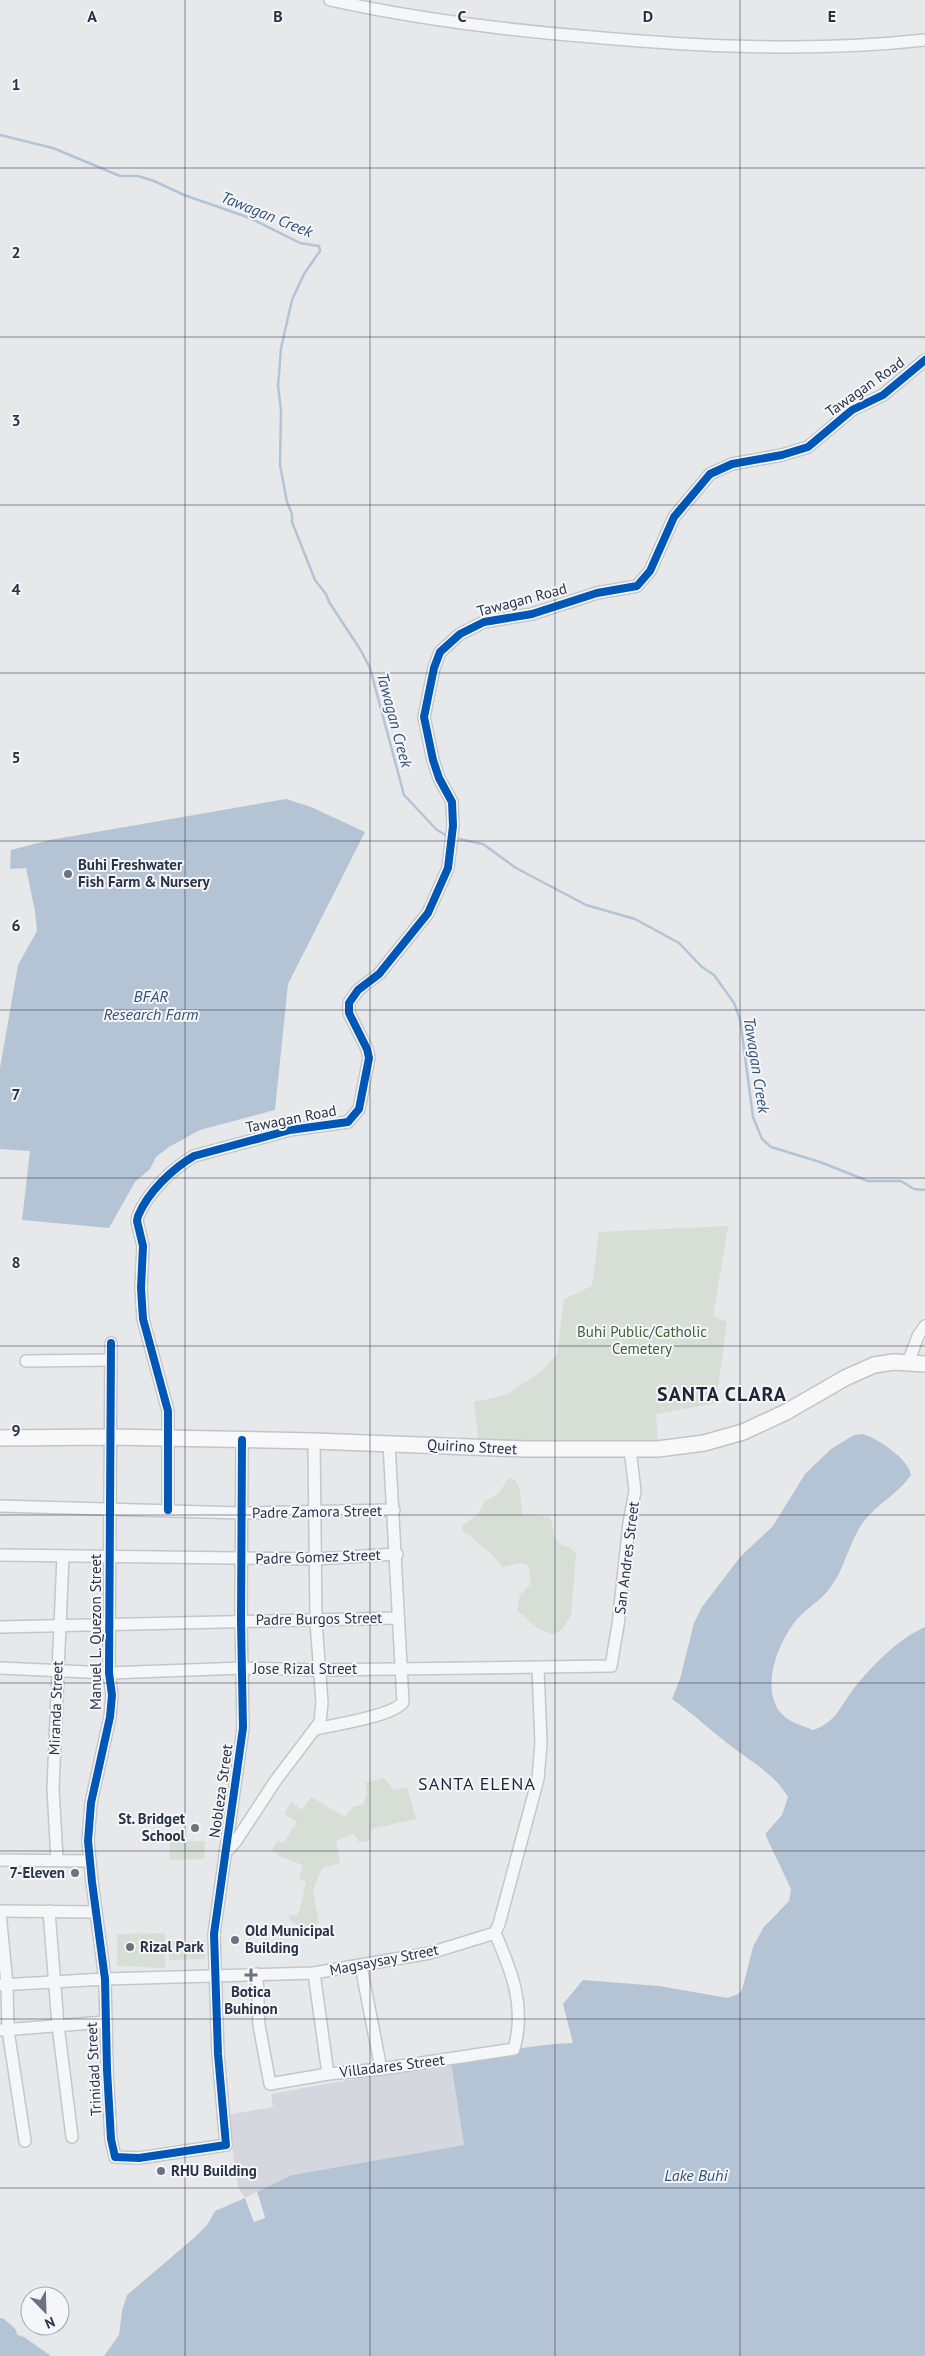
<svg xmlns="http://www.w3.org/2000/svg" width="925" height="2356" viewBox="0 0 925 2356" font-family="'PT Sans',sans-serif">
<rect width="100%" height="100%" fill="#e6e8ea"/>
<path fill="#d4d7dd" d="M458 2060 451 2063 464 2145 292 2175 245 2198 238 2187 227 2115 273 2107 271 2094Z"/>
<g fill="#d6ded6">
<path d="M728 1226 713 1316 727 1322 716 1403 656 1414 658 1442 479 1444 474 1402 506 1395 541 1372 557 1354 564 1299 592 1286 599 1232Z"/>
<path d="M509 1478 515 1480 520 1489 522 1514 549 1517C554 1524 552 1534 557 1541 562 1548 572 1545 576 1554L571 1616 563 1628 553 1635 537 1628 517 1610 520 1595 531 1584 528 1565 521 1563 502 1567 492 1554 462 1530 463 1525 478 1514 485 1501 498 1494Z"/>
<path d="M384 1778 394 1790 407 1787 416 1819 371 1829 370 1841 359 1842 353 1833 336 1841 340 1863 322 1868 313 1890 319 1923 303 1928 289 1920 290 1915H298L306 1883 299 1878 303 1865 281 1857 272 1850 277 1841 283 1843 297 1822 284 1814 291 1802 302 1810 311 1797 345 1817 353 1807 364 1804 367 1793 365 1783Z"/>
<path d="M169 1841H205L204 1859 170 1860Z"/>
<path d="M165 1933V1968L117 1966V1934Z"/>
<path d="M169 1941H205V1959L169 1960Z"/>
</g>
<g fill="#b4c4d5">
<path d="M286 799 311 807 365 832 288 984 275 1110 200 1130 169 1147 156 1157 150 1169 135 1182 109 1228 22 1220 30 1151 0 1149V1068L18 965 37 931 35 911 26 868 10 869 11 850 50 840Z"/>
<path d="M862 1434C876 1437 909 1459 911 1475 899 1493 877 1504 864 1521 849 1541 845 1569 830 1588 821 1600 809 1607 799 1617 778 1640 757 1693 785 1717 792 1723 804 1726 813 1730 837 1722 840 1706 855 1687 873 1665 898 1639 925 1627V2356H104L119 2335 122 2311 127 2295 194 2238 207 2225 215 2211 245 2198 254 2222 265 2217 257 2192 292 2175 464 2145 451 2063C490 2054 533 2044 573 2043L563 2004 583 1980 659 1986 728 1998 738 1994 742 1990 753 1947 763 1928 789 1901 791 1889 766 1836V1833L782 1815 788 1797C773 1772 748 1760 727 1743 708 1728 691 1712 672 1699L680 1679 694 1623 702 1607 741 1556 773 1526 805 1474 831 1449 854 1435Z"/>
<path d="M15 2334 24 2337 51 2356H0V2335Z"/>
</g>
<path fill="#e6e8ea" d="M257 2192 265 2218 254 2222 245 2198 247 2197 256 2219 262 2216 254 2193Z"/>
<g fill="none" stroke-linecap="round" stroke-linejoin="round">
<g stroke="#b4c4d5" stroke-width="2.5">
<path d="M0 135 53 148 120 176H138L154 181 184 195 250 218 300 243 319 246 320 251 304 274 292 300 281 348 278 386 281 410 280 465 287 502 292 514V522L315 580 326 594 329 602 360 649 370 668 404 795 437 830 449 837"/>
<path d="M454 838 483 844 516 868 586 905 635 919 679 943 702 967 714 975 734 1003 740 1019 753 1117 762 1139 771 1147 820 1162 868 1181H901L914 1189 925 1190"/>
</g>
<path stroke="#b4c4d5" stroke-width="16" d="M0 2326 9 2334"/>
<g stroke="#c4c6c8" stroke-width="14">
<g id="minor">
<path d="M330 0C416 19 504 30 592 37 702 47 815 52 925 40"/>
<path d="M111 1343 109 1673 112 1695 110 1717 91 1803 88 1841 92 1882 105 1979 107 2070 111 2139 115 2157 139 2158 226 2145 218 2054 214 1934 243 1728 241 1621 242 1440"/>
<path d="M26 1361 111 1360"/>
<path d="M908 1363 918 1336 925 1326"/>
<path d="M0 1506 242 1513 394 1510"/>
<path d="M168 1510V1411L143 1319 141 1288 143 1246 137 1221 138 1216C148 1192 172 1169 194 1156L290 1130 348 1122 359 1109 369 1058 367 1049 349 1013V1003L358 990 379 974 428 913 448 868 453 826 452 802 439 778 433 760 424 717 434 668 440 652 460 634 484 622 532 614 597 593 637 586 650 571 674 517 710 474 732 464 782 455 808 447 852 410 883 395 925 360"/>
<path d="M0 1555 315 1559 397 1554"/>
<path d="M0 1627 398 1618"/>
<path d="M0 1668 109 1673 243 1668 318 1670 611 1666 618 1625 629 1523 635 1491 630 1449"/>
<path d="M316 1729C333 1725 394 1716 403 1702L389 1443"/>
<path d="M226 1852 236 1841 276 1780 320 1722 322 1703 316 1621 314 1441"/>
<path d="M0 1860 89 1861"/>
<path d="M57 1860 53 1788 63 1556"/>
<path d="M0 1911 96 1912"/>
<path d="M49 1911 58 2025 72 2137"/>
<path d="M0 1913 7 1984 8 2030 25 2141"/>
<path d="M361 1966 381 2069"/>
<path d="M314 1973 328 2074"/>
<path d="M257 1974 259 2025 270 2084 328 2074 381 2069 514 2049C526 2007 512 1972 495 1933"/>
<path d="M0 1985 105 1979 314 1973 430 1953 495 1933 499 1924 538 1779 541 1743 538 1668"/>
<path d="M2 2030 105 2022"/>
</g>
</g>
<g stroke="#c2c5c8" stroke-width="18">
<path id="major" d="M0 1438 110 1437 314 1441 525 1449H658L704 1443 743 1432 786 1412 845 1378 874 1365 894 1362 925 1364"/>
</g>
<use href="#minor" stroke="#f5f6f7" stroke-width="11"/>
<use href="#major" stroke="#f8f8f8" stroke-width="15"/>
<g stroke="#f4f6f9" stroke-width="11">
<g id="cycleway">
<path d="M111 1343 109 1673 112 1695 110 1717 91 1803 88 1841 92 1882 105 1979 107 2070 111 2139 115 2157 139 2158 226 2145 218 2054 214 1934 243 1728 241 1621 242 1440"/>
<path d="M168 1510V1411L143 1319 141 1288 143 1246 137 1221 138 1216C148 1192 172 1169 194 1156L290 1130 348 1122 359 1109 369 1058 367 1049 349 1013V1003L358 990 379 974 428 913 448 868 453 826 452 802 439 778 433 760 424 717 434 668 440 652 460 634 484 622 532 614 597 593 637 586 650 571 674 517 710 474 732 464 782 455 808 447 852 410 883 395 925 360"/>
</g>
</g>
<use href="#cycleway" stroke="#0057b8" stroke-width="8"/>
</g>
<path fill="none" stroke="#2b3445" stroke-width="1" stroke-opacity="0.55" d="M185 0V2356M370 0V2356M555 0V2356M740 0V2356M0 168H925M0 337H925M0 505H925M0 673H925M0 841H925M0 1010H925M0 1178H925M0 1346H925M0 1515H925M0 1683H925M0 1851H925M0 2019H925M0 2188H925"/>
<g fill="#6c737f" stroke="#f4f6f9" stroke-width="2">
<circle cx="68" cy="874" r="5"/>
<circle cx="195" cy="1828" r="5"/>
<circle cx="75" cy="1873" r="5"/>
<circle cx="235" cy="1940" r="5"/>
<circle cx="130" cy="1947" r="5"/>
<path d="M248.5 1967.5h5v5h5v5h-5v5h-5v-5h-5v-5h5z"/>
<circle cx="161" cy="2171" r="5"/>
</g>
<g text-anchor="middle" stroke-width="4" stroke-linejoin="round" paint-order="stroke">
<g font-size="15" fill="#2b3445" stroke="#f4f6f9">
<text transform="translate(865 387) rotate(-35)" y="5">Tawagan Road</text>
<text transform="translate(522 600) rotate(-15)" y="5">Tawagan Road</text>
<text transform="translate(291 1119) rotate(-11)" y="5">Tawagan Road</text>
<text transform="translate(472 1447) rotate(3)" y="5">Quirino Street</text>
<text transform="translate(317 1512) rotate(-1)" y="5">Padre Zamora Street</text>
<text transform="translate(318 1557) rotate(-2)" y="5">Padre Gomez Street</text>
<text transform="translate(627 1558) rotate(-83)" y="5">San Andres Street</text>
<text transform="translate(319 1619) rotate(-1)" y="5">Padre Burgos Street</text>
<text transform="translate(96 1632) rotate(-90)" y="5">Manuel L. Quezon Street</text>
<text x="305" y="1674">Jose Rizal Street</text>
<text transform="translate(56 1708) rotate(-88)" y="5">Miranda Street</text>
<text transform="translate(221 1791) rotate(-82)" y="5">Nobleza Street</text>
<text transform="translate(384 1960) rotate(-11)" y="5">Magsaysay Street</text>
<text transform="translate(392 2066) rotate(-7)" y="5">Villadares Street</text>
<text transform="translate(94 2069) rotate(-93)" y="5">Trinidad Street</text>
</g>
<g font-size="15" font-weight="bold" fill="#2b3445" stroke="#f4f6f9" text-anchor="start">
<text x="78" y="870">Buhi Freshwater<tspan x="78" dy="17">Fish Farm &amp; Nursery</tspan></text>
<text x="185" y="1824" text-anchor="end">St. Bridget<tspan x="185" dy="17">School</tspan></text>
<text x="65" y="1878" text-anchor="end">7-Eleven</text>
<text x="245" y="1936">Old Municipal<tspan x="245" dy="17">Building</tspan></text>
<text x="140" y="1952">Rizal Park</text>
<text x="251" y="1997" text-anchor="middle">Botica<tspan x="251" dy="17">Buhinon</tspan></text>
<text x="171" y="2176">RHU Building</text>
</g>
<g font-size="15" fill="#3f6138" stroke="#f4f6f9">
<text x="642" y="1337">Buhi Public/Catholic<tspan x="642" dy="17">Cemetery</tspan></text>
</g>
<g font-size="16" font-style="italic" fill="#34527a" stroke="#f4f6f9">
<text transform="translate(267 214) rotate(22)" y="6">Tawagan Creek</text>
<text transform="translate(395 720) rotate(75)" y="6">Tawagan Creek</text>
<text x="151" y="1002">BFAR<tspan x="151" dy="18">Research Farm</tspan></text>
<text transform="translate(757 1065) rotate(81)" y="6">Tawagan Creek</text>
<text x="696" y="2181">Lake Buhi</text>
</g>
<g font-size="18" letter-spacing="1" fill="#1d2536" stroke="#f4f6f9">
<text x="477" y="1790">SANTA ELENA</text>
</g>
<g font-size="20" font-weight="bold" letter-spacing="1" fill="#1d2536" stroke="#f4f6f9">
<text x="722" y="1401">SANTA CLARA</text>
</g>
</g>
<g font-size="16" text-anchor="middle" font-weight="bold" fill="#2b3445" stroke="#f4f6f9" stroke-width="4" stroke-linejoin="round" paint-order="stroke">
<text x="92" y="22">A</text>
<text x="278" y="22">B</text>
<text x="462" y="22">C</text>
<text x="648" y="22">D</text>
<text x="832" y="22">E</text>
<text x="16" y="90">1</text>
<text x="16" y="258">2</text>
<text x="16" y="426">3</text>
<text x="16" y="595">4</text>
<text x="16" y="763">5</text>
<text x="16" y="931">6</text>
<text x="16" y="1100">7</text>
<text x="16" y="1268">8</text>
<text x="16" y="1436">9</text>
</g>
<g transform="translate(45 2311) rotate(157)"><circle r="24" fill="#f4f6f9" stroke="#a4a8b1"/>
<path d="M0-4L9 19L0 12L-9 19Z" fill="#6c737f"/>
<text y="-8" font-size="14" font-weight="bold" text-anchor="middle" fill="#2b3445">N</text>
</g>
</svg>
